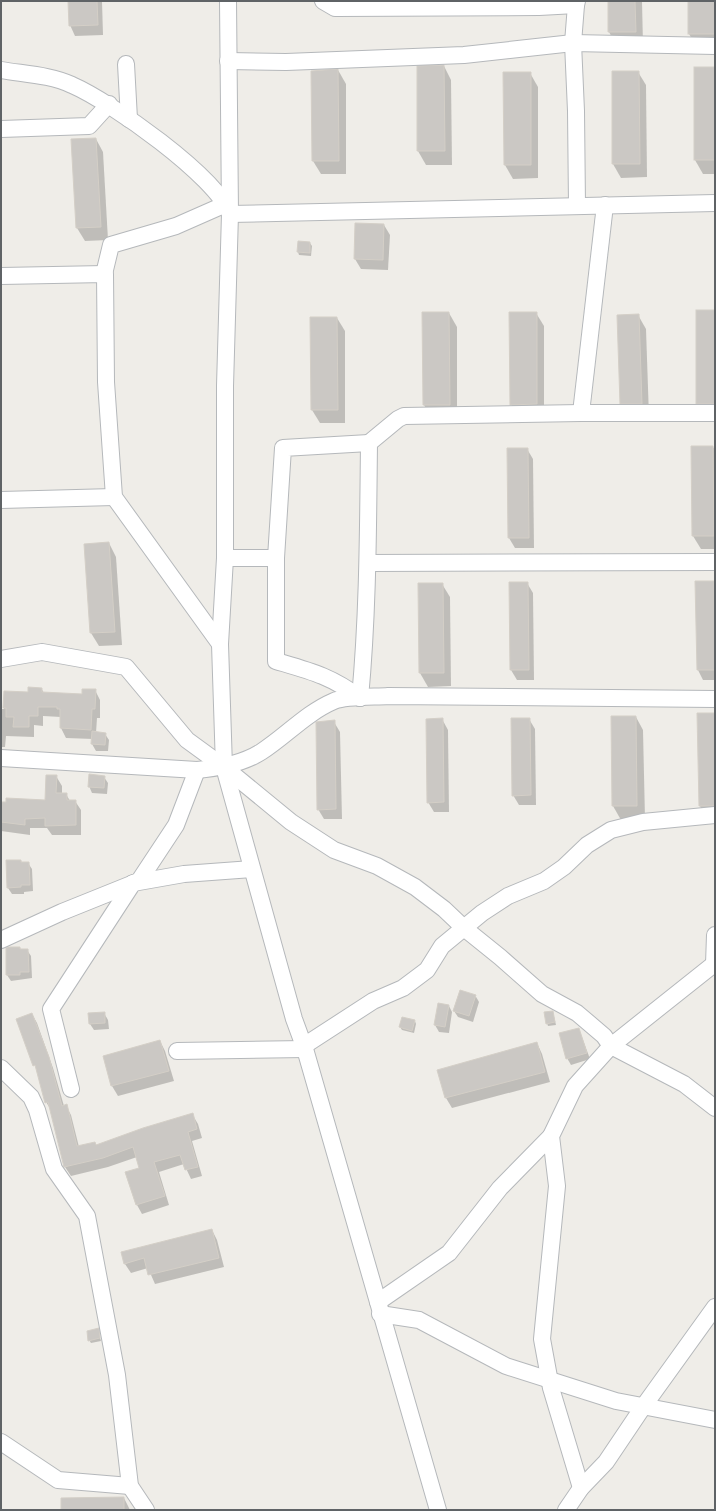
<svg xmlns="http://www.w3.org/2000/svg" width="716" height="1511" viewBox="0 0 716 1511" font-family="'Fira Sans Condensed',sans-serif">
<rect width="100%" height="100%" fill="#efede8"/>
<g fill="#0003">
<path d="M69 1H102L103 35 75 36 70 25Z"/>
<path d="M609 1H642L643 45 617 46 609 32Z"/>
<path d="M689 1H715V47H697L689 34Z"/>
<path d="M444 66 451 80 452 165H426L418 151V67Z"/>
<path d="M695 68H715V174H703L695 160Z"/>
<path d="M338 70 346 84V174H321L313 161Z"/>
<path d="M613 72H638L646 85 647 177 621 178 613 164Z"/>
<path d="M504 73H530L538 87V178L513 179 505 165Z"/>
<path d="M96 139 103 152 108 240 85 241 77 228Z"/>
<path d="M384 225 390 235 388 270 361 269 355 259Z"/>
<path d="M298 242 310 243 312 246 311 256 299 255 298 252Z"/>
<path d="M715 311V417H705L697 403Z"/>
<path d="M423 313H449L457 327V419H432L424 405Z"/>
<path d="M536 313 544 326V418H519L511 404Z"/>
<path d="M638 315 646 329 649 417H629L621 403Z"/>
<path d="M337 318 345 331V423H320L312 410Z"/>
<path d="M713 447 715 450V549H701L693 536Z"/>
<path d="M527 449 533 459 534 548H515L509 538Z"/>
<path d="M109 543 116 557 122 645 99 646 91 633Z"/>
<path d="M696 582H713L715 585V680H703L698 670Z"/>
<path d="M527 583 533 593 534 680H517L511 670Z"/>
<path d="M419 584H442L450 597 451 686 428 687 420 673Z"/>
<path d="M1 611 2 648H1Z"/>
<path d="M41 688 44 693 83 695 95 690 100 700V718H97L96 733 105 734 109 740 108 751H96L92 744 93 739 66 738 61 728V717L43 716V726L34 725V737L6 736 5 747H1V709H4L5 692 29 693Z"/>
<path d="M715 714V816H705L700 806Z"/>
<path d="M612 717H636L643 730 645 819 621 820 613 806Z"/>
<path d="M442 719 448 730 449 812H434L428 802Z"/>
<path d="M529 719 535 729 536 805H519L513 795Z"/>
<path d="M334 722 340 732 342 819H324L318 809Z"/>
<path d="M56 776 62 786V794H66L70 801H75L81 810V835H52L47 828H30V835L1 831V803L46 801Z"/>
<path d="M104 777 108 783 107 794 92 793 89 786Z"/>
<path d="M21 861 22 863H28L32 869 33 891 24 892V894H12L8 888Z"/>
<path d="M20 948 21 950H27L31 956 32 978 11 981 7 975Z"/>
<path d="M475 995 479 1002 473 1022 458 1017 454 1011Z"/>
<path d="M439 1004 449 1006 452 1012 449 1033 439 1032 435 1025Z"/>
<path d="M553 1012 556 1025 548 1026 547 1023Z"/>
<path d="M104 1013 108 1020 109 1029 94 1030 90 1024Z"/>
<path d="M32 1014 37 1023 53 1068 64 1106H66L71 1115 79 1147 95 1143 97 1146 192 1114 198 1124 202 1138 192 1141 202 1176 191 1179 184 1164 159 1172 169 1205 142 1214 137 1205 140 1168 137 1157 108 1167 71 1176 65 1167 51 1110 46 1102 38 1071 17 1019Z"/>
<path d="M415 1021 416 1024 414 1033 402 1030 400 1027Z"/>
<path d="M579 1029 590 1059 571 1065 567 1058Z"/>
<path d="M160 1041 165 1051 174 1081 118 1096 112 1086 104 1056Z"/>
<path d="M537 1043 542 1054 550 1082 452 1108 446 1098Z"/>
<path d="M212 1230 217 1240 224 1267 155 1284 148 1268 131 1273 125 1264Z"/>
<path d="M98 1330 101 1341 91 1343 89 1340Z"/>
<path d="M124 1498 130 1510H62Z"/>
</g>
<g fill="#cbc8c4" stroke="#d4cfc7">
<path d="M68 1H97L98 25 69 26Z"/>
<path d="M608 1H635L636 32H608Z"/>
<rect x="688" y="1" width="27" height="33"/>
<path d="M444 65 445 151H417V66Z"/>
<rect x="694" y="67" width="21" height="93"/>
<path d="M338 69 339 161H312L311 71Z"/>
<path d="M612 71H639L640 164H612Z"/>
<path d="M503 72H531V165H504Z"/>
<path d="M96 138 101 227 76 228 71 139Z"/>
<path d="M355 223 384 224 383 260 354 259Z"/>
<path d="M298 241 310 242V253L297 252Z"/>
<rect x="696" y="310" width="19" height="94"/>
<path d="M422 312H449L450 405H423Z"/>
<path d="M509 312H537V404L510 405Z"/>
<path d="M639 314 642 404H620L617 315Z"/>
<path d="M310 317H337L338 410H311Z"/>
<path d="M691 446H713L714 536H692Z"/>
<path d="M507 448H528L529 538H508Z"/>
<path d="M109 542 115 632 90 633 84 544Z"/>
<path d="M695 581H714L715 670H697Z"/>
<path d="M509 582H528L529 670H510Z"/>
<path d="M418 583H443L444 673H419Z"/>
<path d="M28 687 42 688V692L82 694V689H96L95 709H92L91 730 60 728V709H57V707H38V716H29V727H13L14 717H6V708H3L4 691 28 692Z"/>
<path d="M697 713H715V806H699Z"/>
<path d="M611 716H636L637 806H612Z"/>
<path d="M443 718 444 802 427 803 426 719Z"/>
<path d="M511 718H530L531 795 512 796Z"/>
<path d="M335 720 336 809 317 810 316 722Z"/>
<path d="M92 731 106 733 105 745 91 744Z"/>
<path d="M89 774 105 776 104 788 88 787Z"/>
<path d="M46 775H57L56 793H67V800H76V825L45 826V818L25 819V825L1 822V802H6V798L45 800Z"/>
<path d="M6 860H21V862H29L30 885H21V887L7 888Z"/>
<path d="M8 947H20V949H28L29 972H20V975H6V948Z"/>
<path d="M460 990 476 995 469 1016 453 1011Z"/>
<path d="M438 1003 449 1005 445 1027 434 1025Z"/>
<path d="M553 1011 555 1022 546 1024 544 1012Z"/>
<path d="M105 1012V1023L89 1024 88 1013Z"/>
<path d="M32 1013 49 1057 62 1106 67 1104 77 1146 95 1142 96 1145 143 1128 193 1113 197 1129 188 1132 198 1167 185 1170 180 1155 154 1162 165 1196 136 1205 125 1172 139 1168 133 1147 103 1158 64 1167 48 1102 45 1103 35 1065 33 1066 16 1019Z"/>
<path d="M402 1017 415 1020 412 1031 399 1027Z"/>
<path d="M579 1028 587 1053 566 1059 559 1033Z"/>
<path d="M160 1040 169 1071 111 1086 103 1056Z"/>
<path d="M537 1042 545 1072 445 1098 437 1070Z"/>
<path d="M212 1229 219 1258 148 1275 144 1258 124 1264 121 1252Z"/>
<path d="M99 1328 100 1338 88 1341 87 1331Z"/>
<path d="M124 1497V1510H61V1498Z"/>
</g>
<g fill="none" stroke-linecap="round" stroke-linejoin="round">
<g stroke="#b5b8bb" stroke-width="18">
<g id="minor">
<path d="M228 1 230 214 225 386V558L220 644 224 767 294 1019 305 1049C350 1202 393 1357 438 1510"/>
<path d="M323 1 335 8 539 7 576 5 577 1"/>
<path d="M576 5 573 43 576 111 577 206"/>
<path d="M228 61 286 62 464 55 573 43 715 46"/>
<path d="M126 64 129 119"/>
<path d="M1 70C24 74 51 75 72 85 111 102 216 176 230 214L715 203"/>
<path d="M1 129 89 126 109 104"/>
<path d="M104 274 111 245 176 226 226 204"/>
<path d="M1 276 105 274 106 382 114 497 220 644"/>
<path d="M581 413 605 205"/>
<path d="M1 500 114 497"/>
<path d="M225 558H276"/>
<path d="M368 563 715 562"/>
<path d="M1 659 42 652 126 667 187 740 224 767 291 822 334 850 377 866 415 887 444 909 464 928 500 957 542 994 577 1013 604 1036 611 1046 684 1084 715 1108"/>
<path d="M360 698C368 613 368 528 369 443L398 419 404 416 581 413H715"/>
<path d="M360 698C331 676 310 671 276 661V558L283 448 369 443"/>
<path d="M1 758 197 770C219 768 242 764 261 752 286 736 306 713 334 701 345 696 375 697 388 696L715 699"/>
<path d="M715 935 714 964 715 963"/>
<path d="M1 940 62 912 139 881 176 825 197 770"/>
<path d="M299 1049 373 1001 403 988 427 970 442 946 482 913 508 896 544 881 564 867 587 845 611 830 643 822 715 815"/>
<path d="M177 1051 305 1049"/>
<path d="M1 1068 31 1097 37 1110 54 1169 87 1216 117 1375 130 1486 146 1510"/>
<path d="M71 1089 51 1009 133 883 184 874 252 869"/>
<path d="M378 1302 449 1253 500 1188 551 1136"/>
<path d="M380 1314 419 1320 506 1366 616 1401 715 1420"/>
<path d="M1 1442 58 1480 130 1486"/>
<path d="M581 1488 551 1388 542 1339 557 1186 551 1136 575 1086 611 1046 714 964"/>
<path d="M566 1510 581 1488 606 1462 643 1407 715 1307"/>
</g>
</g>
<use href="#minor" stroke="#fff" stroke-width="16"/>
</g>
<rect width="716" height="1511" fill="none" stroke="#5f6366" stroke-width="4"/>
</svg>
